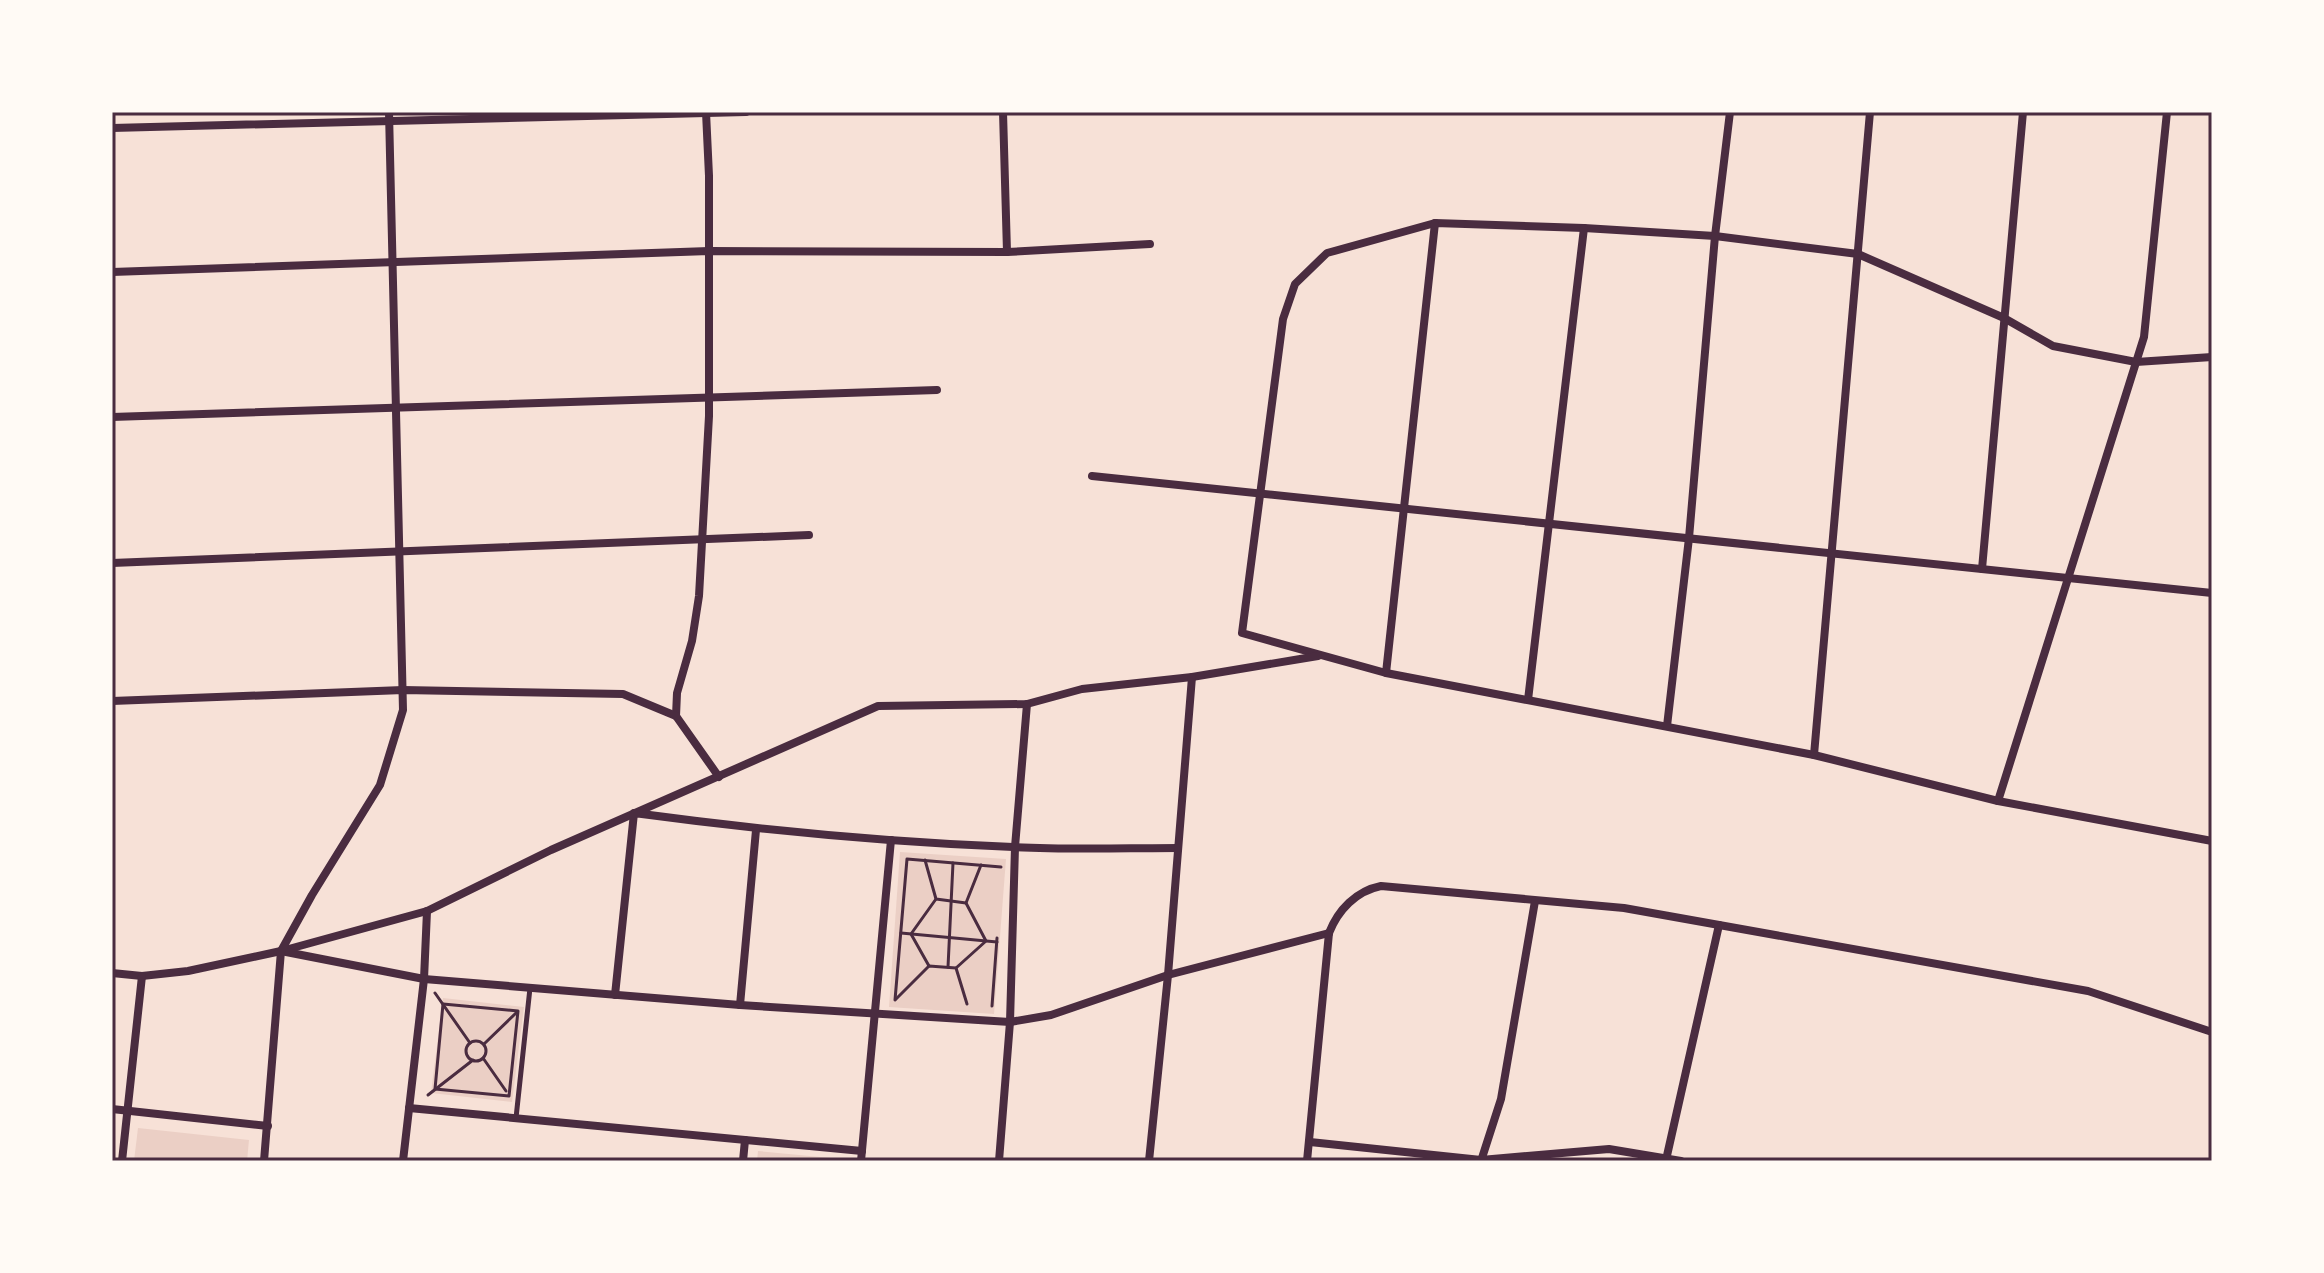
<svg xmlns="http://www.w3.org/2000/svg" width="2324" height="1273" viewBox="0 0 2324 1273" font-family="'DejaVu Sans',sans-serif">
<rect width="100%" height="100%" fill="#f7e1d7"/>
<g fill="#ebcfc5">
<path d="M900 852 1006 859 994 1014 889 1007Z"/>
<path d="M443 998 524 1007 512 1102 431 1093Z"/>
<path d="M138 1128 249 1140 247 1161H134Z"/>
<path d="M758 1151 852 1160 757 1161Z"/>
</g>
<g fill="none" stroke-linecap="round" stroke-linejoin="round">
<g stroke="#4a2c40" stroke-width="3">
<path d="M925 860 936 899 966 903 981 865"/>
<path d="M901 933 997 942"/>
<path d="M929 966 911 934 936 899"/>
<path d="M948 967 953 863"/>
<path d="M956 968 986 941 966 903"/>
<path d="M435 993 470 1043"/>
<path d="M896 999 929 966 956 968 967 1004"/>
<path d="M895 1000 907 859 1001 867"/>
<path d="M443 1004 518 1011 509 1096 435 1089Z"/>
<path d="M992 1006 997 938"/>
<circle cx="476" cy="1051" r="10"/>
<path d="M484 1044 516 1013"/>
<path d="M483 1058 506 1091"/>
<path d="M428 1095 473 1060"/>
</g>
<path stroke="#4a2c40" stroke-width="5" d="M516 1118 530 988"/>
<g stroke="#4a2c40" stroke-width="8">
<path d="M706 112 709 176V416L699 596 692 641 677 693 676 716 719 777"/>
<path d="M1003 112 1007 252"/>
<path d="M112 128 746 112"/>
<path d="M112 272 709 251 1007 252 1150 244"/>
<path d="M2212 357 2136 362 2053 346 2004 318 1858 254 1715 236 1584 228 1435 223 1327 253 1295 284 1283 319 1242 633 1386 673 1814 755 1998 801 2212 841"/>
<path d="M112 417 937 390"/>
<path d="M1092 476 2212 593"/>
<path d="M112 563 809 535"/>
<path d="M1982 569 2023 112"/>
<path d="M1386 673 1435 223"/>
<path d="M1528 700 1584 228"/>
<path d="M112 701 403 690 623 694 676 716"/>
<path d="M1667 726 1689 538 1715 236 1730 112"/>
<path d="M1814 755 1870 112"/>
<path d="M1998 801 2144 337 2167 112"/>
<path d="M285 950 427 911 551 850 878 706 1027 704 1082 689 1192 677 1318 656"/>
<path d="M112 973 142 976 188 971 281 951 424 979 740 1005 1010 1022 1051 1015 1168 975 1329 933"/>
<path d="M615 995 634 813C760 830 886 842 1013 847 1068 850 1123 848 1178 848"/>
<path d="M740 1005 756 830"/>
<path d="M409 1108 862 1151"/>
<path d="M112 1109 268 1126"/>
<path d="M1310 1142 1481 1160 1609 1149 1681 1161"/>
<path d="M1666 1160 1719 925"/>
<path d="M122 1161 142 976"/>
<path d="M264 1161 281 951 312 895 380 785 403 710 389 112"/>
<path d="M403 1161 424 979 427 911"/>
<path d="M743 1161 745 1140"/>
<path d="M861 1161 891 840"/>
<path d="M999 1161 1010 1022 1015 847 1027 704"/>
<path d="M1149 1161 1168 975 1192 677"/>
<path d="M1307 1161 1329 933C1338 910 1356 891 1381 886L1624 908 2088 991 2212 1032"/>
<path d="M1481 1161 1501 1099 1535 901"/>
</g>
</g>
<rect width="2324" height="1273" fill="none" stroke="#fffaf5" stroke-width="228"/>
<rect x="114" y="114" width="2096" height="1045" fill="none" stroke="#4a2c40" stroke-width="3"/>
</svg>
